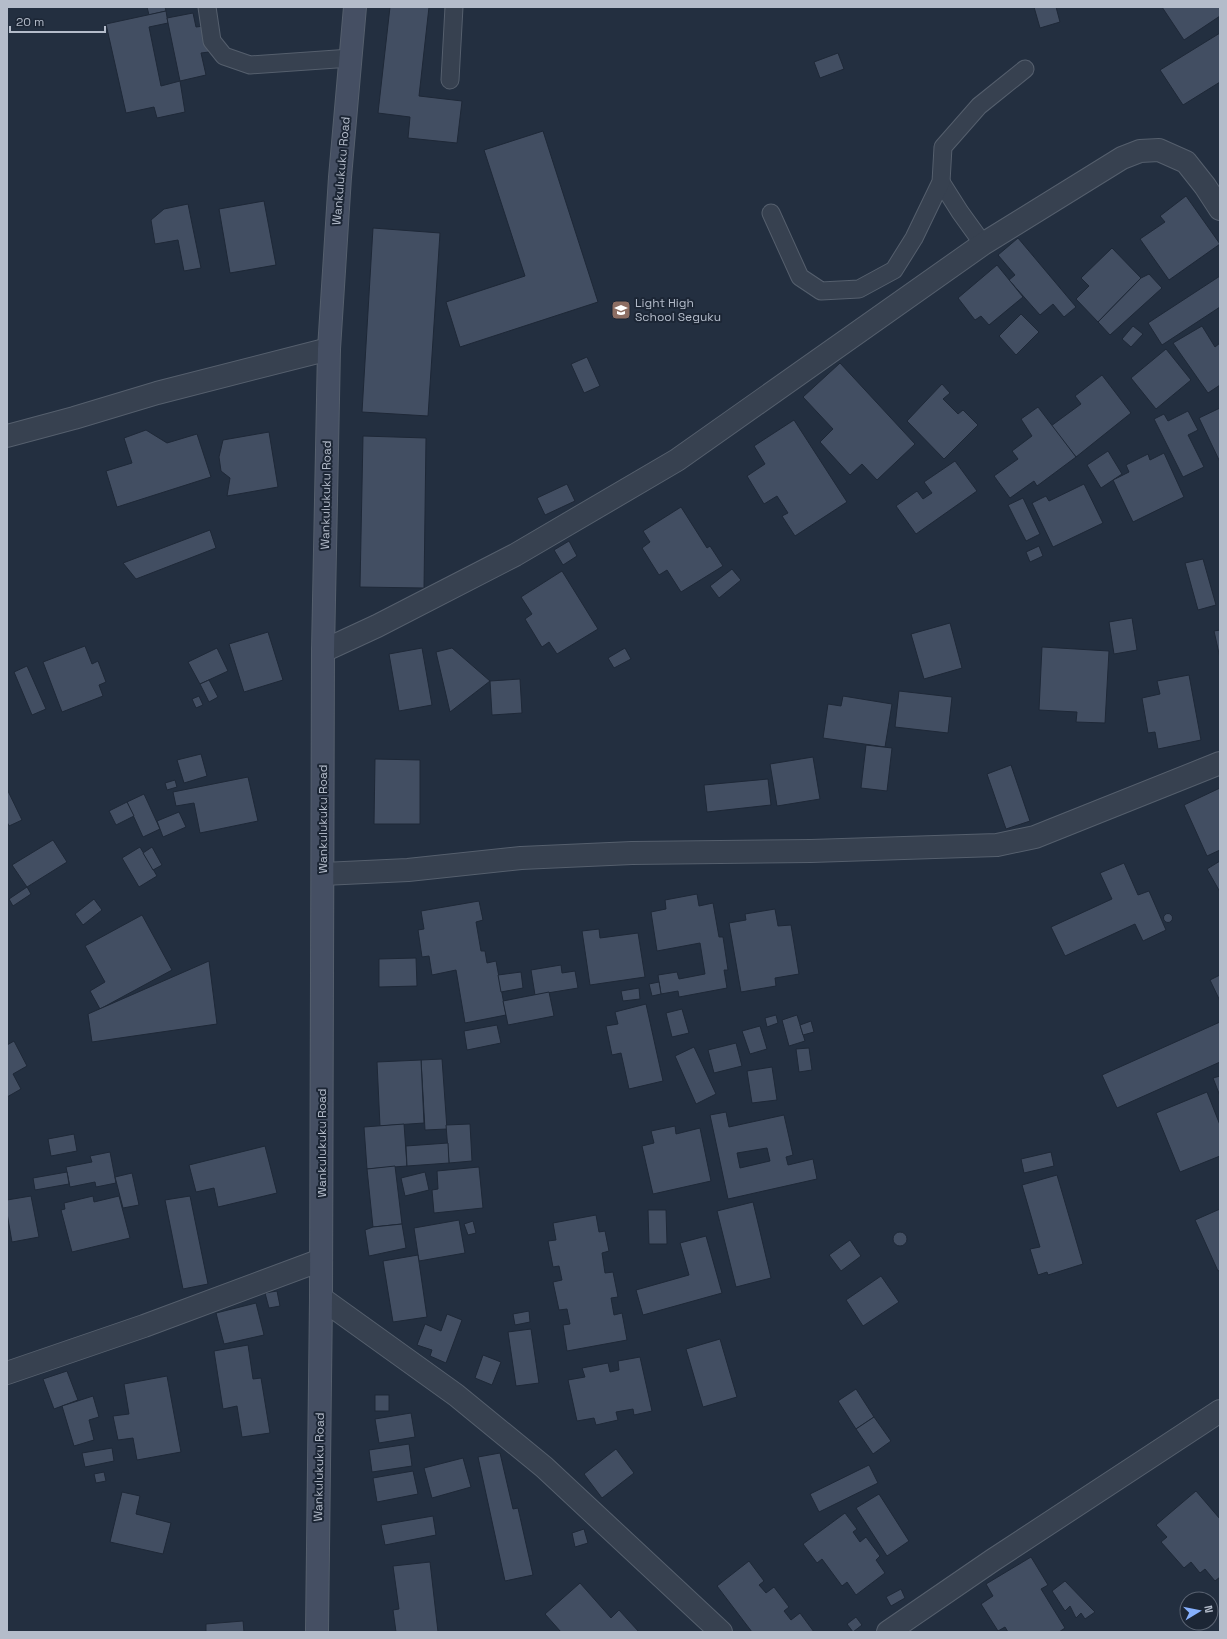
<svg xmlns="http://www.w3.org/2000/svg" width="1227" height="1639" viewBox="0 0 1227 1639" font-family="'Space Grotesk',sans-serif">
<rect width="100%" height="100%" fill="#232f40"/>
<g fill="#424e62" stroke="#1e2837" fill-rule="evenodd">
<path d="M147 7H165L166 11 149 15Z"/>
<path d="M390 7H429L419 96 462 101 457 143 408 138 410 117 378 113Z"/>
<path d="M1034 7H1056L1060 22 1040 28Z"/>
<path d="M1162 7H1220V16L1184 40Z"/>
<path d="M166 11 168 23 149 27 161 86 180 81 185 112 157 118 154 107 126 113 106 24Z"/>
<path d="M193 13 196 27 204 26 209 52 201 53 206 75 180 81 167 18Z"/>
<path d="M1220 33V82L1183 105 1160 70Z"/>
<path d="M838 53 844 69 820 78 814 62Z"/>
<path d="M543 131 598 302 460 347 446 302 525 276 484 150Z"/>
<path d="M1186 196 1220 244 1169 280 1140 239 1165 222 1160 216Z"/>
<path d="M264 201 276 265 230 273 219 209Z"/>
<path d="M188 204 201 268 184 271 178 240 155 244 151 220 164 209Z"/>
<path d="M373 228 440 233 428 416 362 412Z"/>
<path d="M1018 238 1076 307 1064 317 1053 304 1040 315 1009 280 1015 275 998 255Z"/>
<path d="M1112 248 1141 278 1098 322 1076 299 1089 286 1081 278Z"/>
<path d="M997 265 1023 297 989 325 981 316 975 320 958 298Z"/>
<path d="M1149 274 1162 288 1110 335 1098 322 1141 278Z"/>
<path d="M1220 276V307L1162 345 1148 323Z"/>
<path d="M1021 314 1039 332 1016 355 999 336Z"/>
<path d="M1133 326 1143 334 1131 347 1122 339Z"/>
<path d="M1202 326 1215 347 1220 343V385L1208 393 1173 343Z"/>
<path d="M1166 349 1191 380 1156 409 1131 378Z"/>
<path d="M587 357 600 386 584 393 571 364Z"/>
<path d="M840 363 915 444 877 480 862 464 850 475 820 442 833 429 803 397Z"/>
<path d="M1102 375 1131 413 1076 457 1051 426 1081 404 1075 396Z"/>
<path d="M942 384 950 393 943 399 958 414 963 410 978 425 944 459 907 421Z"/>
<path d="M1038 407 1076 457 1037 486 1034 481 1010 498 994 476 1018 459 1012 451 1032 436 1021 419Z"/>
<path d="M1220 408V462L1199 418Z"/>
<path d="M1188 411 1198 430 1188 435 1204 467 1183 477 1154 419 1164 414 1168 421Z"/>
<path d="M794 420 847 502 795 536 782 516 788 513 777 496 764 504 747 476 765 464 754 446Z"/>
<path d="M146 430 167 443 197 434 211 477 117 507 106 471 132 463 124 438Z"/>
<path d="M269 432 278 487 227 496 230 478 221 471 219 457 223 440Z"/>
<path d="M363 436 426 438 424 588 360 587Z"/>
<path d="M1108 451 1122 474 1101 488 1087 465Z"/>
<path d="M1164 453 1184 497 1133 522 1113 480 1129 472 1126 465 1148 454 1150 460Z"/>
<path d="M955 461 977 491 916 534 896 506 917 491 923 499 932 493 924 482Z"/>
<path d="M567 484 575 501 545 515 537 498Z"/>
<path d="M1084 484 1103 523 1053 547 1032 503 1046 496 1049 501Z"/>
<path d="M1023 498 1040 534 1026 541 1008 505Z"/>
<path d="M681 507 707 548 710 546 723 566 681 592 667 570 659 575 642 548 650 542 643 531Z"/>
<path d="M210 530 216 548 136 579 123 563Z"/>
<path d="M569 541 577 556 563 565 554 550Z"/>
<path d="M1039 546 1043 556 1030 562 1026 552Z"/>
<path d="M1203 559 1216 605 1198 610 1185 563Z"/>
<path d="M732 569 741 580 719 598 710 586Z"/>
<path d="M562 571 598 629 557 654 549 642 542 647 525 619 532 614 521 597Z"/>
<path d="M1132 618 1137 650 1114 654 1109 622Z"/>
<path d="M950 623 962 668 924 679 911 634Z"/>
<path d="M1220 630V658L1214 631Z"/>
<path d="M268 632 283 680 244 692 229 644Z"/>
<path d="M85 646 92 664 98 661 106 682 99 685 103 696 62 712 43 662Z"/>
<path d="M1042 647 1109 651 1105 723 1076 722 1077 712 1039 710Z"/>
<path d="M217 648 228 671 200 684 188 662Z"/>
<path d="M422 648 432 705 399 711 389 654Z"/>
<path d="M452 648 490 681 450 712 436 652Z"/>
<path d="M625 648 631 659 614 668 608 658Z"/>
<path d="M27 666 46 709 32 715 14 672Z"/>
<path d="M1189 675 1201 740 1158 749 1155 732 1148 733 1142 698 1160 694 1157 681Z"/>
<path d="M520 679 522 713 492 715 490 681Z"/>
<path d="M209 680 218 697 209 702 200 684Z"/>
<path d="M899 691 952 697 948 733 895 727Z"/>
<path d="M199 696 203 705 196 708 192 699Z"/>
<path d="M843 696 892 704 885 747 823 738 828 704 841 706Z"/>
<path d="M866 745 892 748 887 791 861 788Z"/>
<path d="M201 754 207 776 184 783 177 760Z"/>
<path d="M813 757 820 799 777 806 770 764Z"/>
<path d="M375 759 420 760V824H374Z"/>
<path d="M1011 765 1030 821 1006 829 987 774Z"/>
<path d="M248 777 258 821 200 833 194 803 176 806 173 792Z"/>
<path d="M768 779 771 805 707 812 704 785Z"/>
<path d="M175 780 177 787 167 790 165 783Z"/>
<path d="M1220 788V850L1207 856 1184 805Z"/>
<path d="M7 789 22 820 9 826 7 822Z"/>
<path d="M144 794 160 829 143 837 127 802Z"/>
<path d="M127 802 134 816 116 825 109 811Z"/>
<path d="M179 812 186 827 163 837 157 821Z"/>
<path d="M53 840 67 862 27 887 12 865Z"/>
<path d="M140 847 157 876 139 887 122 858Z"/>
<path d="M152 847 162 865 153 870 143 853Z"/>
<path d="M1220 861V892L1207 869Z"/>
<path d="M1124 863 1138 895 1149 891 1166 930 1143 941 1135 924 1065 956 1051 927 1112 899 1100 873Z"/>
<path d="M27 887 31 894 13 906 9 899Z"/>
<path d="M697 894 699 906 713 903 719 937H723L728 970H724L727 988 679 997 678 991 661 994 658 975 677 972 679 979 705 974 700 943 657 951 651 912 666 909 665 900Z"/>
<path d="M94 899 102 910 83 925 75 914Z"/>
<path d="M479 901 483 920 476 922 481 951H485L487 963 496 961 506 1015 465 1023 456 970 432 975 429 956 422 957 418 930 424 929 421 911Z"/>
<path d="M775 909 778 926 791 925 799 974 775 978 776 986 741 992 729 923 746 920 745 914Z"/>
<circle cx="1168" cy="918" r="4.5"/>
<path d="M142 915 172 970 100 1009 90 991 105 982 85 946Z"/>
<path d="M599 929 600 938 638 933 645 977 590 985 582 931Z"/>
<path d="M416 958 417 986 379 987V959Z"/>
<path d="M209 961 217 1024 92 1042 88 1014Z"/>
<path d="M561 965 562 973 575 971 578 988 535 995 531 970Z"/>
<path d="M521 972 523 988 501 992 498 975Z"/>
<path d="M1220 975V1001L1210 980Z"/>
<path d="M659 982 661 994 652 996 649 984Z"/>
<path d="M639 988 640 999 623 1001 621 991Z"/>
<path d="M549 992 554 1016 508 1025 503 1001Z"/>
<path d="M646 1004 663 1081 629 1089 621 1053 612 1055 606 1026 618 1024 615 1012Z"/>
<path d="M682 1009 689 1033 672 1037 666 1013Z"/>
<path d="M776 1015 778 1023 767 1027 765 1018Z"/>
<path d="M797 1015 805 1041 789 1046 782 1020Z"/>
<path d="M811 1021 814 1032 803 1035 800 1025Z"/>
<path d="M1220 1022V1062L1117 1108 1102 1075Z"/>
<path d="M497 1025 501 1043 467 1050 464 1031Z"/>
<path d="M760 1026 767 1049 750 1054 742 1031Z"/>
<path d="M14 1041 27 1066 13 1074 21 1089 7 1097V1045Z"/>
<path d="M736 1043 742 1066 714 1073 708 1050Z"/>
<path d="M694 1047 716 1094 696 1104 675 1056Z"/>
<path d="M809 1048 812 1070 799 1072 796 1049Z"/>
<path d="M442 1059 447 1129 425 1130 421 1060Z"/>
<path d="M421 1060 424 1123 380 1126 377 1062Z"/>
<path d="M772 1067 777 1100 752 1103 747 1071Z"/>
<path d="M1220 1076V1096L1213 1078Z"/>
<path d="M1207 1092 1220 1125V1156L1180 1172 1156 1113Z"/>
<path d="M726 1112 729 1127 784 1115 793 1155 786 1157 788 1165 813 1159 817 1179 728 1199 710 1115ZM767 1148 770 1161 740 1168 737 1153Z"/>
<path d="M404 1124 407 1166 367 1169 364 1127Z"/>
<path d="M470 1124 472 1161 449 1163 446 1125Z"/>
<path d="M675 1126 676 1134 700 1128 711 1181 653 1194 642 1146 654 1143 651 1131Z"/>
<path d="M74 1134 77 1151 51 1156 48 1139Z"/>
<path d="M448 1143 449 1163 407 1166 406 1146Z"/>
<path d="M265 1146 277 1193 218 1207 214 1188 196 1192 189 1165Z"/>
<path d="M110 1152 116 1183 96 1187 95 1182 70 1187 66 1167 92 1162 90 1156Z"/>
<path d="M1051 1152 1054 1166 1024 1173 1021 1159Z"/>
<path d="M395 1166 402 1224 373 1227 367 1169Z"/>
<path d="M479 1167 483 1208 434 1213 432 1190 438 1189 437 1171Z"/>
<path d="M67 1172 69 1184 35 1190 33 1178Z"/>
<path d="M425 1172 429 1190 405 1196 401 1178Z"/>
<path d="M132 1173 139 1205 123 1208 115 1177Z"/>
<path d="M1057 1175 1083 1264 1048 1275 1047 1272 1038 1275 1030 1249 1040 1247 1022 1185Z"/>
<path d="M31 1196 39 1237 12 1242 7 1213V1200Z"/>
<path d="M93 1196 94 1202 119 1196 130 1238 72 1252 61 1210 65 1209 64 1203Z"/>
<path d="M190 1196 208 1284 183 1289 165 1200Z"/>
<path d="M753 1202 771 1278 736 1287 717 1211Z"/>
<path d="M1220 1209V1270L1218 1271 1195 1220Z"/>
<path d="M648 1210H666L667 1244H649Z"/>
<path d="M596 1215 599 1232 605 1231 609 1251 602 1253 605 1273 613 1272 618 1297 611 1298 614 1315 622 1313 627 1340 567 1351 563 1325 570 1324 567 1309 559 1310 553 1282 562 1280 559 1266 553 1267 548 1241 556 1240 553 1223Z"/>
<path d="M459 1220 465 1253 419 1261 414 1228Z"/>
<path d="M473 1221 476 1233 468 1235 464 1224Z"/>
<path d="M402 1224 406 1248 369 1256 365 1230 373 1227Z"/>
<circle cx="900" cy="1239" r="7"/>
<path d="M706 1236 722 1293 643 1315 636 1290 689 1275 680 1243Z"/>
<path d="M850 1240 861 1256 841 1271 829 1255Z"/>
<path d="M418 1255 427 1317 393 1322 383 1261Z"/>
<path d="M881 1276 899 1302 863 1326 846 1300Z"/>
<path d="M277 1291 280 1306 269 1308 265 1293Z"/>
<path d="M256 1303 264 1335 224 1344 216 1313Z"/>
<path d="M529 1311 530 1322 515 1325 513 1314Z"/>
<path d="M447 1314 462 1320 446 1363 430 1356 432 1350 417 1345 425 1324 441 1331Z"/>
<path d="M531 1329 539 1383 516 1386 508 1332Z"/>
<path d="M720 1339 737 1397 703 1407 686 1349Z"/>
<path d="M248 1345 253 1379 261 1378 270 1433 242 1437 237 1406 223 1409 214 1351Z"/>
<path d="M483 1355 501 1362 492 1385 475 1378Z"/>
<path d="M640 1357 652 1411 634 1415 633 1409 616 1412 618 1420 596 1425 594 1418 577 1421 568 1380 585 1377 582 1368 608 1363 610 1372 619 1370 618 1361Z"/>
<path d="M67 1371 78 1400 54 1409 43 1379Z"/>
<path d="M167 1376 181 1452 137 1460 133 1438 118 1440 113 1416 129 1414 124 1384Z"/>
<path d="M856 1389 874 1417 856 1429 838 1401Z"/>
<rect x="375" y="1395" width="14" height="16"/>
<path d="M93 1396 99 1417 89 1420 94 1440 74 1446 62 1406Z"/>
<path d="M411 1413 415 1437 379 1443 375 1419Z"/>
<path d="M874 1417 891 1441 873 1454 856 1429Z"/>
<path d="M409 1444 412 1466 372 1472 369 1450Z"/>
<path d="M112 1448 114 1461 85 1467 82 1453Z"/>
<path d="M616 1449 634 1473 602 1498 584 1474Z"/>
<path d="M500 1453 513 1509 518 1508 533 1575 505 1581 478 1457Z"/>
<path d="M463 1458 471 1487 432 1498 424 1468Z"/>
<path d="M869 1465 878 1483 819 1512 810 1494Z"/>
<path d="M413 1471 418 1494 377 1502 373 1478Z"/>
<path d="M104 1472 106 1481 96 1483 94 1474Z"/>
<path d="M1196 1491 1220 1519V1577L1215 1581 1205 1569 1200 1573 1191 1562 1184 1568 1161 1542 1167 1537 1156 1525Z"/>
<path d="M122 1492 140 1496 136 1514 171 1523 163 1554 110 1542Z"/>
<path d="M879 1494 909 1541 887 1556 856 1508Z"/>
<path d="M845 1513 857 1529 853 1532 860 1542 866 1537 880 1556 876 1560 885 1573 856 1595 847 1582 842 1586 822 1559 817 1563 803 1544Z"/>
<path d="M433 1516 436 1535 385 1545 381 1525Z"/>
<path d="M584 1529 588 1543 575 1547 572 1533Z"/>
<path d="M1031 1557 1048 1585 1041 1589 1065 1628 1059 1632H1008L1005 1627 998 1631 981 1604 993 1596 986 1584Z"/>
<path d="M749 1561 764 1581 759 1585 766 1593 774 1587 789 1607 784 1611 791 1620 800 1613 814 1632H752L717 1586Z"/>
<path d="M430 1562 438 1632H396L393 1610 399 1609 393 1566Z"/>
<path d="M1065 1581 1091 1608 1095 1612 1085 1619 1081 1613 1076 1618 1070 1606 1065 1611 1052 1591Z"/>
<path d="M580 1583 611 1618 619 1610 639 1632H561L545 1614Z"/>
<path d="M901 1589 905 1598 891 1606 886 1597Z"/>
<path d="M856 1617 862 1625 853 1632 847 1624Z"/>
<path d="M243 1621 244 1632H206V1624Z"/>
</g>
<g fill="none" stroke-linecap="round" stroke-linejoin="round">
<g stroke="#555f6d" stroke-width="19">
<g id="service">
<path d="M207 7 212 41 224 56 250 65 351 58"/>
<path d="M450 80 454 7"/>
<path d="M941 182 960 212 983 244"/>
<path d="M771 213 800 277 821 291 859 289 894 270 914 238 941 182 943 147 979 106 1025 69"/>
</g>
</g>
<g stroke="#555f6d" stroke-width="24">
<g id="minor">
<path d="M7 436 74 418 157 393 329 349"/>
<path d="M323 651 377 626 515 555 677 460 983 244 1122 158 1140 151 1159 150 1186 162 1205 186 1220 209"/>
<path d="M323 874 408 870 521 858 632 853 811 851 997 845 1035 837 1220 763"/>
<path d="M321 1298 456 1395 544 1467 721 1632"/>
<path d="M7 1373 144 1326 321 1260"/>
<path d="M888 1632 993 1560 1220 1411"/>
</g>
</g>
<g stroke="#555f6d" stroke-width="24">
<path id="secondary" d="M317 1632 321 1298 323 651 329 349 340 177 355 7"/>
</g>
<use href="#service" stroke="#374150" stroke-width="17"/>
<use href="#minor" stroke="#374150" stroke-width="22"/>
<use href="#secondary" stroke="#454f63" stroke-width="22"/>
</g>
<defs>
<g id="school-square" transform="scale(1)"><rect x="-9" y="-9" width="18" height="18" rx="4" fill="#8d6e63" stroke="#1c2635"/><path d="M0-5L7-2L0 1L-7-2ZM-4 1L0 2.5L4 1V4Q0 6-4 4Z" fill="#fff"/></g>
</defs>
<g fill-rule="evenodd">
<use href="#school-square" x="621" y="310"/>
</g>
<g text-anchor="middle" stroke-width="4" stroke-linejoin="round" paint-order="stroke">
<g font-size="12" fill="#b4bcca" stroke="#1c2635">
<text transform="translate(341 171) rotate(-85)" y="4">Wankulukuku Road</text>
<text transform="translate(326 495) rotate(-89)" y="4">Wankulukuku Road</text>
<text transform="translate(323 819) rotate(-90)" y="4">Wankulukuku Road</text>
<text transform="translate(322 1143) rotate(-90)" y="4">Wankulukuku Road</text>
<text transform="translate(319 1467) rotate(-89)" y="4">Wankulukuku Road</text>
</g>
<g font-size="12" fill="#b4bcca" stroke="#1c2635" text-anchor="start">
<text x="635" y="307">Light High<tspan x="635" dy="14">School Seguku</tspan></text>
</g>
</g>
<rect width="1227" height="1639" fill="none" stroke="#b4bcca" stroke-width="16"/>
<g transform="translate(1199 1611) rotate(80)"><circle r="19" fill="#1c2635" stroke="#596271"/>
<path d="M0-3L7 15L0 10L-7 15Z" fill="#86b0fd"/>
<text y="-6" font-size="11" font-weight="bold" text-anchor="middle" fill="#b4bcca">N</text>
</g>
<path d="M10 26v6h95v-6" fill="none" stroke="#b4bcca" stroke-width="2"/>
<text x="16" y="26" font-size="12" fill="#b4bcca" stroke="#1c2635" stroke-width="3" paint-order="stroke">20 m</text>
</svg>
